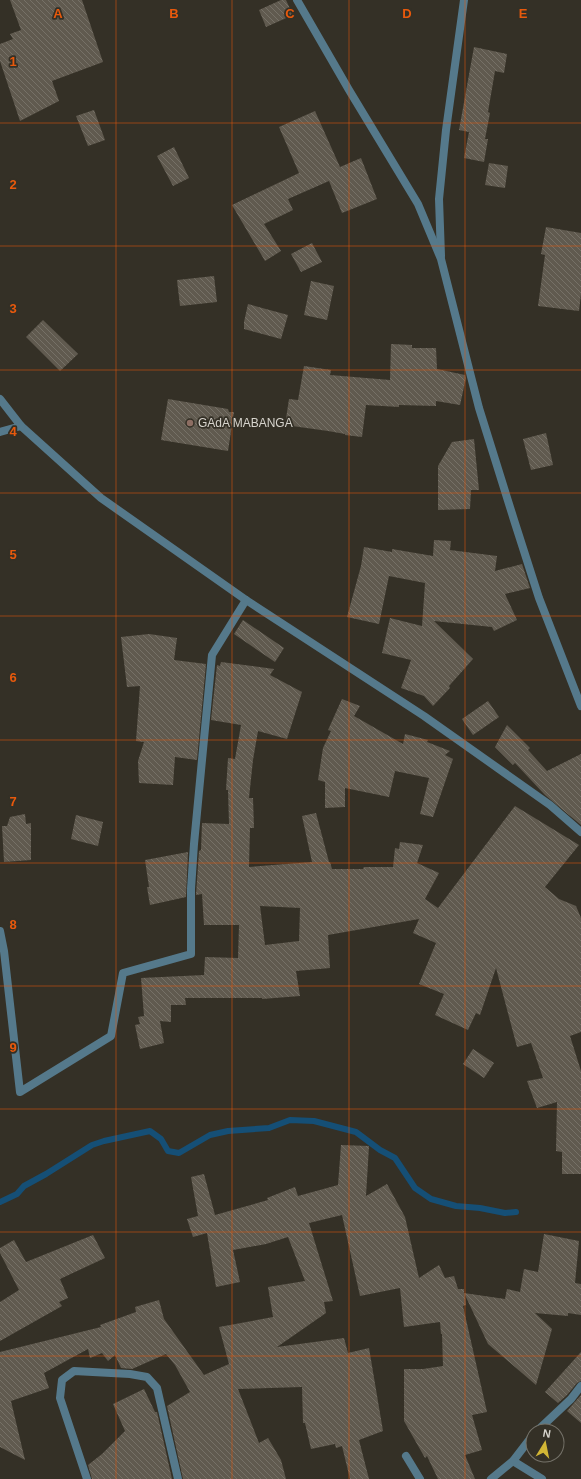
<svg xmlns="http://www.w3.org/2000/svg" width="581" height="1479" viewBox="0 0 581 1479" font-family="Helvetica,sans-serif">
<defs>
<pattern id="building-back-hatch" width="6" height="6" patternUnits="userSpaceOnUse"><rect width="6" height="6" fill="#605a4f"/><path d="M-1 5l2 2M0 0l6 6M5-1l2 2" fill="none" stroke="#767167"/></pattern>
</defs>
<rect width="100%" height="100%" fill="#343026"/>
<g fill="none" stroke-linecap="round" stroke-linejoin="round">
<path stroke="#154f76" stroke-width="6" d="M0 1202 17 1194 24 1186 46 1174 92 1145 104 1141 150 1131 161 1139 168 1151 179 1153 210 1135 228 1131 269 1128 290 1120 314 1121 356 1132 380 1150 395 1158 415 1188 431 1199 456 1206 480 1208 505 1213 516 1212"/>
</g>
<g fill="url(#building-back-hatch)" fill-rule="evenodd">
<path d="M10 0H82L103 62 52 81 59 101 20 121 0 61V44L13 39 10 34 21 30Z"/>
<path d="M281 0H286L293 15 266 27 259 10Z"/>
<path d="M474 47 507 54 504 73 495 71 488 112 490 113 485 139H488L484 162 464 158 469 132 459 130Z"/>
<path d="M94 110 105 140 88 146 76 116Z"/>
<path d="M315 111 340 167 361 158 377 199 342 213 329 181 288 199 293 210 264 224 281 251 265 261 232 205 299 173 279 127Z"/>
<path d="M174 147 189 178 173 186 157 156Z"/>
<path d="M489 163 508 166 505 188 485 185Z"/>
<path d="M546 227 581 233V294L579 311 538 306 545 255 541 254Z"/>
<path d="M312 243 322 262 301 272 291 254Z"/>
<path d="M214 276 217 302 180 306 177 280Z"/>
<path d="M311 281 334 286 327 320 304 315Z"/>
<path d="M248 304 288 315 281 339 244 329V322Z"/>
<path d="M43 320 78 354 60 371 26 337Z"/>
<path d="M391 344 412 345V348H436L437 369 465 375 466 378 460 405 436 401V406L399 405V407L366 405 362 437 345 435V434L328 431 285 425 289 399 298 400 304 366 331 370 330 375 390 380Z"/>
<path d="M168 399 228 409 229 412H234L228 451 161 440Z"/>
<path d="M546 433 553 465 531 470 523 439Z"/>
<path d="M474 439 479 490H471L470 509 438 510V466L452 442Z"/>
<path d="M434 540 451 541 450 550 497 556 495 571 522 564 530 588 505 594 517 620 494 631 492 627 434 621 473 659 449 686 450 688 433 706 424 696 401 688 411 660 382 653 390 618 422 626 425 583 389 576 379 624 347 617 361 566 364 547 392 552V549L433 556Z"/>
<path d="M243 620 284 648 275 662 234 634Z"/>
<path d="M149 634 177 638 174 660 206 664 197 760 175 757 173 785 139 783 138 761 144 742 136 741 140 686 127 687 121 637Z"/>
<path d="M221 662 274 669 270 675 302 692 287 739 258 731 253 760 249 798H253L254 828H250L249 867 312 862 302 816 316 813 329 862H330L332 869H363L364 867H393L395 848 399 849 400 842 423 845 417 863 439 873 425 899 438 908 515 806 579 845 545 887 559 899 576 906 581 918V1032L570 1036 581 1071V1174H562V1152L556 1151 557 1102 537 1108 527 1081 543 1078 531 1043 517 1047 496 968 480 1015 476 1013 468 1030 435 1015 444 994 419 984 436 943 413 933 419 919 328 935 330 968 296 971 300 996 262 999V998H185L186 1005H171V1022L160 1021 164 1043 140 1049 135 1025 140 1024 138 1017 144 1016 141 978 204 975 205 957 238 958 239 925H204L202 894 196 895 199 851 201 850 202 823 229 824 228 790H226L228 758 235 759 241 725 211 720 217 665 220 666ZM260 906 300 908 299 941 265 945Z"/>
<path d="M342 699 360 706 354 716 403 744 405 734 428 740 427 742 450 751 445 755 453 759 433 817 420 814 429 778 395 771 389 797 345 788V807L325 808V782L318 780 323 748 331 731 328 730Z"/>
<path d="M488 701 499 717 473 735 462 719Z"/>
<path d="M507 725 530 748 528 750 547 771 581 754V825L545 795 515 763 513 765 495 747Z"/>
<path d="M25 814 26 824 31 823V860L4 862 2 826H7L10 817Z"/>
<path d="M76 815 103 822 98 846 71 839Z"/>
<path d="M188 852 186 897 150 905 147 887H149L145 860Z"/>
<path d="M473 1049 494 1063 484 1078 463 1064Z"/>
<path d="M341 1145 369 1146 366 1196 387 1184 405 1217 419 1278 439 1265 445 1278 454 1276 458 1289H464V1293L505 1299 507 1289 520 1292 524 1269 538 1272 544 1234 579 1241 575 1283 581 1284V1315L568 1313V1316L535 1313 552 1329 536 1385 488 1344 465 1295 466 1305 463 1306 487 1412 472 1415 482 1450 465 1455 475 1479H438L427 1456 425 1458 404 1421V1369H423L443 1366 442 1334H441L440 1322 404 1327 400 1288 360 1296 342 1215 309 1223 333 1301 324 1302 326 1313 277 1347 344 1338 348 1353 369 1348 383 1431 359 1440 369 1479H350L342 1446 336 1448 335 1444 311 1449 305 1423H303L302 1387 238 1389 259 1443 268 1438 281 1460 286 1479H183L167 1406 190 1392 175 1365 166 1354 132 1369 121 1368 115 1355 108 1361 102 1353 90 1358 88 1349 44 1373 49 1388 11 1401 25 1460 0 1447V1352L101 1327 100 1325 136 1312 135 1307 159 1300 164 1319 204 1375 229 1364 219 1327 273 1317 268 1287 305 1281 288 1237 266 1244 233 1250 240 1282 216 1287 207 1233 193 1237 187 1219 198 1216 191 1177 204 1174 215 1215 268 1200 267 1198 295 1187 298 1196 338 1185Z"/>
<path d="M93 1235 105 1258 60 1279 68 1298 59 1302 62 1306 0 1341V1302L19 1290 0 1253V1248L14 1240 26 1262Z"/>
<path d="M581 1352V1381L577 1383 567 1395 558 1403 545 1392Z"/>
<path d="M144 1389 155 1412H157L172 1479H92L88 1465 102 1454 125 1431 113 1404Z"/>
<path d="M581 1395V1423L567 1411Z"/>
</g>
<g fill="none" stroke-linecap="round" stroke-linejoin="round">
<g stroke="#55798b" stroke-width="8">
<path d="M441 256 439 199 446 130 464 0"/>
<path d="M0 399 21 426 101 498 246 600 424 716 550 805 581 832"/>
<path d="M0 432 21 426"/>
<path d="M0 931 4 951 20 1092 111 1036 123 973 191 954V889L194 844 212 655 246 600"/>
<path d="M537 1431 571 1399 581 1386"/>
<path d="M533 1435 513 1461 542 1479"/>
<path d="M406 1456 420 1479"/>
<path d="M87 1479 60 1398 62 1380 74 1371 130 1374 147 1377 157 1388 178 1479"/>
<path d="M491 1479 513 1461"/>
</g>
<path stroke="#55798b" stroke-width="8" d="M297 0 349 90 418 204 441 259 479 408 514 520 539 598 581 706"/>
</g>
<path fill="none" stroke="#e8590c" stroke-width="1" stroke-opacity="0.55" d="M116 0V1479M232 0V1479M349 0V1479M465 0V1479M0 123H581M0 246H581M0 370H581M0 493H581M0 616H581M0 740H581M0 863H581M0 986H581M0 1109H581M0 1232H581M0 1356H581"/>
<circle fill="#8d6e63" stroke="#343026" stroke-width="1.5" cx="190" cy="423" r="4"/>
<g text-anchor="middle" stroke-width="3.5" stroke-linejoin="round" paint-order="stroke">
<g font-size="12" fill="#d7d4cd" stroke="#343026" text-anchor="start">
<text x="198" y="427">GAdA MABANGA</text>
</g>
</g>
<g font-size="13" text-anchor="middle" font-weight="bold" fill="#e8590c" stroke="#343026" stroke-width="3.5" stroke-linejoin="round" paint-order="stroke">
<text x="58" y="18">A</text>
<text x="174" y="18">B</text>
<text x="290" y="18">C</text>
<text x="407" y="18">D</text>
<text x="523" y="18">E</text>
<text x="13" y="66">1</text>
<text x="13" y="189">2</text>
<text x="13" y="313">3</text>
<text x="13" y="436">4</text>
<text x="13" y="559">5</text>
<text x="13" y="682">6</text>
<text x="13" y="806">7</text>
<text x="13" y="929">8</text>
<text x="13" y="1052">9</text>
</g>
<g transform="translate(545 1443) rotate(10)"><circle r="19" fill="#343026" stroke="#757269"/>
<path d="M0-3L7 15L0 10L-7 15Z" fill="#d2b635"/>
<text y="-6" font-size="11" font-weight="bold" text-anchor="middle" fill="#d7d4cd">N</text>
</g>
</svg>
